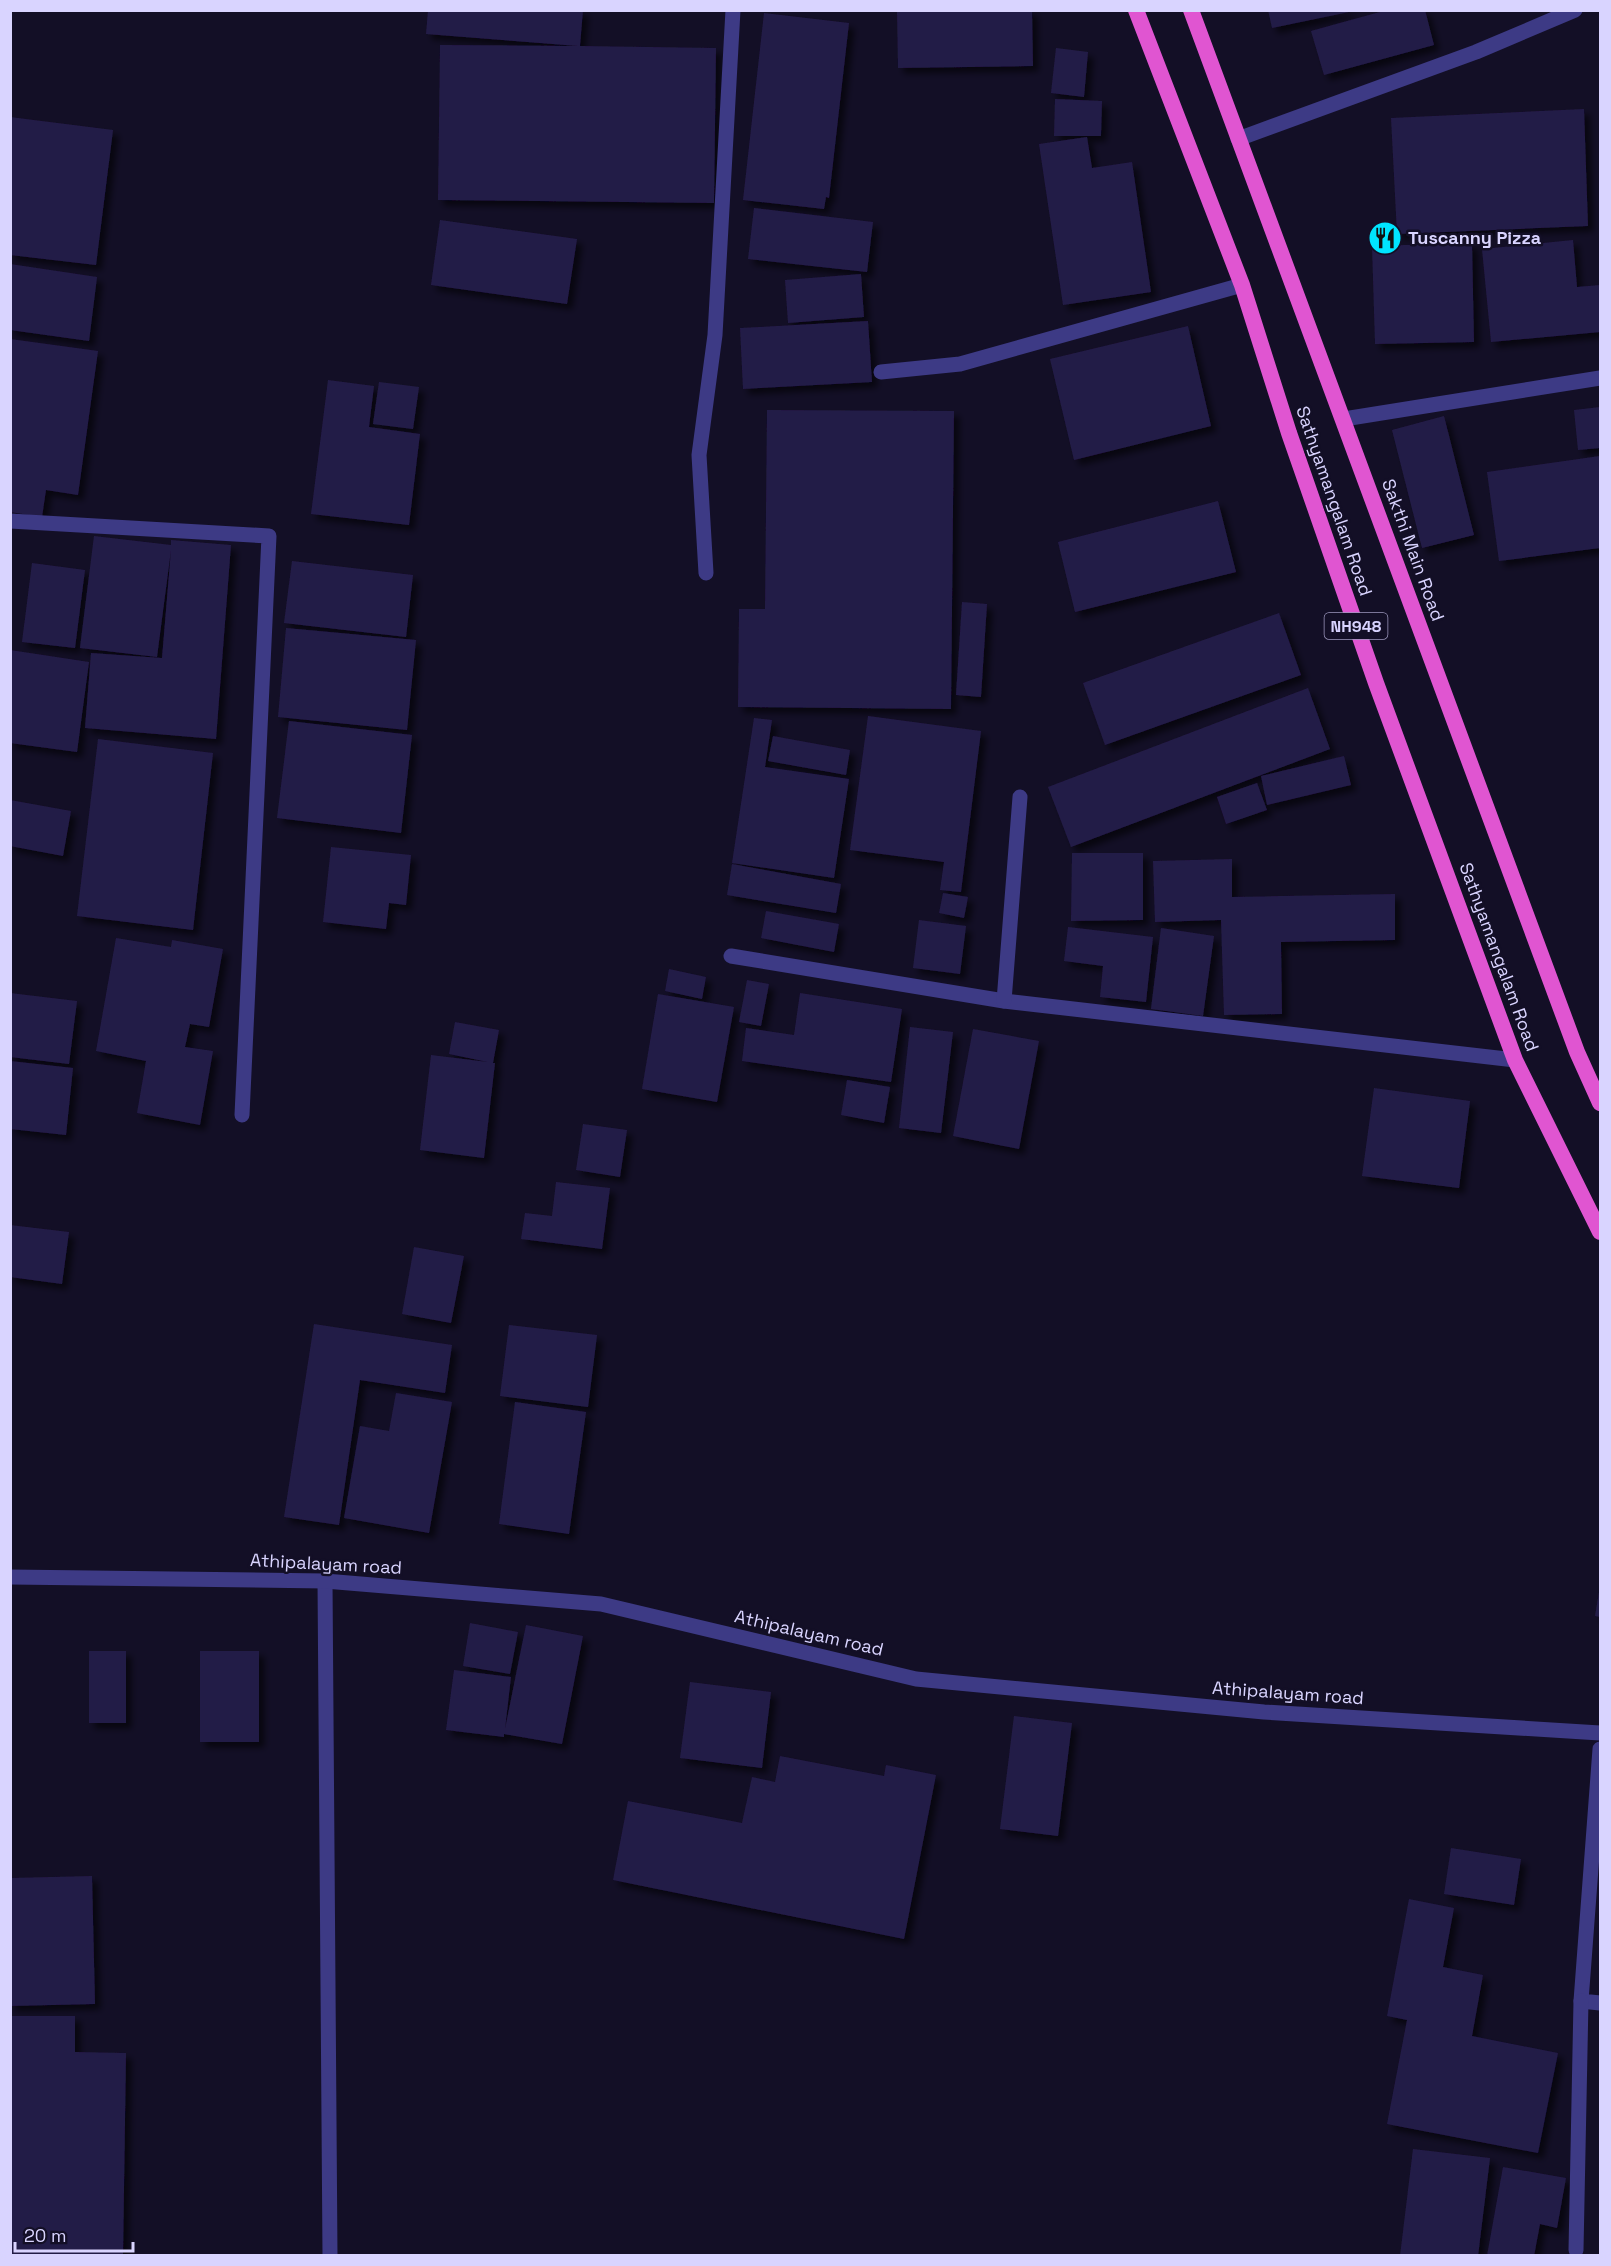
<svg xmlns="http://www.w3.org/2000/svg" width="1611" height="2266" viewBox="0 0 1611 2266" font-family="'Space Grotesk',sans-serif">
<defs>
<filter id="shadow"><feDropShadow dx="5.5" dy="5.5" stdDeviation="3" flood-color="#0009"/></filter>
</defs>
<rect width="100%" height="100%" fill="#130f26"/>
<g fill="#241b47" filter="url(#shadow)">
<path d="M428 10H583L580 46 716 48 714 203 438 200 440 45 578 46 426 34Z"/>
<path d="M897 10H1032L1033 66 898 68Z"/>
<path d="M1268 10H1349V12L1272 28Z"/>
<path d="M1387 10H1425L1434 45 1324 75 1311 31Z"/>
<path d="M764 13 849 23 829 198 826 197 824 209 743 200Z"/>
<path d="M1056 48 1088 52 1084 97 1051 93Z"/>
<path d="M1055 99 1102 101 1101 136H1054Z"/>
<path d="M1584 109 1588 226 1397 234 1391 118Z"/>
<path d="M10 117 113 130 96 265 10 255Z"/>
<path d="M1087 137 1092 168 1132 162 1151 292 1063 305 1039 144Z"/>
<path d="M754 208 873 222 867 272 748 259Z"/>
<path d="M440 220 577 239 567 304 431 285Z"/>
<path d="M1573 240 1577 287 1600 285V332L1491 342 1482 249Z"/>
<path d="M1472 243 1474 342 1375 344 1372 246Z"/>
<path d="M10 264 97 277 89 341 10 330Z"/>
<path d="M861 274 864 317 788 323 785 280Z"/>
<path d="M868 321 872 382 743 389 740 328Z"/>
<path d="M1188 326 1211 426 1074 460 1050 359Z"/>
<path d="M10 339 98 351 78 495 46 490 42 517 10 512Z"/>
<path d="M328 380 374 386 369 427 420 434 409 525 311 514Z"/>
<path d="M379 382 419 387 413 429 373 424Z"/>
<path d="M1600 407V448L1578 450 1574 410Z"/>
<path d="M767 410 954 411 951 709 738 707 739 609H765Z"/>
<path d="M1444 416 1474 535 1422 548 1392 430Z"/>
<path d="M1600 456V548L1499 561 1487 472Z"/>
<path d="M1218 501 1236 572 1075 612 1058 542Z"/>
<path d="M94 536 171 545V540L231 545 216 739 85 728 91 653 162 658 171 550 157 657 80 648Z"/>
<path d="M292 561 413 575 406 637 284 623Z"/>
<path d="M32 563 85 570 75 648 22 642Z"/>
<path d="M962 602 987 604 981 697 956 695Z"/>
<path d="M1279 613 1301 675 1105 745 1083 683Z"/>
<path d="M286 628 416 640 407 730 278 717Z"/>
<path d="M10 650 89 662 77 752 10 743Z"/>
<path d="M1308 688 1330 749 1071 847 1048 787Z"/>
<path d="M868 716 981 731 961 892 940 890 944 862 850 850Z"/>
<path d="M754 718 772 720 765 767 849 779 834 878 732 863Z"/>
<path d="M289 721 412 735 401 833 277 818Z"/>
<path d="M773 736 850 750 846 775 768 761Z"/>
<path d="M98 739 213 753 193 930 77 916Z"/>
<path d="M1344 756 1351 785 1267 805 1261 776Z"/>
<path d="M1257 783 1267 810 1226 824 1217 797Z"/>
<path d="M10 800 71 811 63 856 10 846Z"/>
<path d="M331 847 411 855 406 905 389 903 386 929 323 922Z"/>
<path d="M1072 853H1143V920L1071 921Z"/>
<path d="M1232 859V897L1395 894V940L1281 942 1282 1014 1224 1015 1221 920 1155 922 1153 861Z"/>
<path d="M732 864 841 884 836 913 727 895Z"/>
<path d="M943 893 968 897 964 918 939 913Z"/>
<path d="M766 911 839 924 834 952 761 938Z"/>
<path d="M919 920 966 926 960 974 913 968Z"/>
<path d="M1068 927 1153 937 1146 1002 1100 997 1103 966 1064 961Z"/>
<path d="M1161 928 1214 936 1203 1016 1151 1009Z"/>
<path d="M116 938 171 947 172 940 223 949 209 1027 190 1024 185 1047 213 1051 200 1125 137 1113 146 1061 96 1051Z"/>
<path d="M669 969 706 977 702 999 665 991Z"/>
<path d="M747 980 769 984 761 1026 739 1022Z"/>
<path d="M10 993 77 1001 69 1064 10 1057Z"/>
<path d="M800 993 902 1009 891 1082 742 1061 746 1028 794 1035Z"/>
<path d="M658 994 734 1007 717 1102 642 1089Z"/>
<path d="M455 1022 499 1030 493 1063H495L484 1158 420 1150 431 1055 488 1062 449 1054Z"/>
<path d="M910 1027 953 1032 941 1133 899 1128Z"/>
<path d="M973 1029 1039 1041 1019 1149 953 1136Z"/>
<path d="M10 1061 73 1068 66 1135 10 1129Z"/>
<path d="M847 1080 890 1087 884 1123 841 1115Z"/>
<path d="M1374 1088 1470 1101 1459 1188 1362 1176Z"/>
<path d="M583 1124 627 1130 620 1177 576 1170Z"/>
<path d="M556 1182 610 1188 602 1249 521 1239 525 1213 552 1216Z"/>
<path d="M10 1225 69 1232 62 1284 10 1277Z"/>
<path d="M414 1247 464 1256 451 1323 402 1314Z"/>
<path d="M314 1324 452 1345 445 1393 360 1380 339 1525 284 1517Z"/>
<path d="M509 1325 597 1335 588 1407 500 1396Z"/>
<path d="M396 1393 452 1402 429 1533 344 1518 360 1426 389 1431Z"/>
<path d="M515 1402 586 1412 569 1534 499 1524Z"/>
<path d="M1599 1592H1600V1617L1595 1616Z"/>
<path d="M470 1623 518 1632 510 1674 463 1666Z"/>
<path d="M526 1625 583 1636 562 1744 504 1734V1737L446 1730 454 1670 511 1677 505 1729Z"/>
<rect x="89" y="1651" width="37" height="72"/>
<rect x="200" y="1651" width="59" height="91"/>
<path d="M690 1682 771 1692 762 1768 680 1758Z"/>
<path d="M1014 1716 1072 1723 1058 1836 1000 1829Z"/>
<path d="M780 1756 884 1776 886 1765 936 1775 904 1939 613 1880 628 1801 742 1823 752 1777 775 1782Z"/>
<path d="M1451 1848 1521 1859 1514 1905 1444 1894Z"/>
<path d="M92 1876 95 2004 10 2006V1878Z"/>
<path d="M1409 1899 1454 1908 1443 1967 1483 1975 1472 2036 1558 2053 1538 2153 1387 2124 1407 2020 1387 2016Z"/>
<path d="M10 2016H75V2052L126 2053 123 2256H10Z"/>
<path d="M1413 2149 1490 2158 1478 2256H1400Z"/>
<path d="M1503 2167 1566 2178 1557 2228 1540 2224 1534 2256H1487Z"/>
</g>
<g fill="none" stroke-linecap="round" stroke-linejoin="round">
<g stroke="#3d3a85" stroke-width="15">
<path d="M1344 419 1600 378"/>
<path d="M706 573 699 455 715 335 733 10"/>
<path d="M325 1581 330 2256"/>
</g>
<g stroke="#3d3a85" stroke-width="15">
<path d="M1238 139 1476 52 1575 10"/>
<path d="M881 372 960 364 1242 285"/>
<path d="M10 521 269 536 242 1115"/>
<path d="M731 956 1004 1001 1515 1060"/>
<path d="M1004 1001 1020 797"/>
<path d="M1600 1749 1581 2001 1600 2003"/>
<path d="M1576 2250 1581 2001"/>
</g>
<path stroke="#3d3a85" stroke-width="15" d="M10 1577 325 1581 601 1604 916 1679 1264 1712 1600 1733"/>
<g stroke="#e055d1" stroke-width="16">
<path d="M1136 10 1242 285 1289 433 1376 683 1515 1060 1600 1232"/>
<path d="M1191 10 1577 1052 1600 1103"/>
</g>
</g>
<defs>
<g id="restaurant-disc" transform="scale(1.725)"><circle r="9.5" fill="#00e5ff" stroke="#130f26"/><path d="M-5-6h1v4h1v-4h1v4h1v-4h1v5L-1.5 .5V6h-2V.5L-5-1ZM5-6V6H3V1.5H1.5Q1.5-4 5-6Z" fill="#111"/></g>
</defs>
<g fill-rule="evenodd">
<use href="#restaurant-disc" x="1385" y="238"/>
</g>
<g text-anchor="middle" stroke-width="5" stroke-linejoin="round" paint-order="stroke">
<rect fill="#130f26" stroke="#9e99be" stroke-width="1.5" x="1324.5" y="613" width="63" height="26" rx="4.5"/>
<g font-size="16" font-weight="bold" fill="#d9d4ff">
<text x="1356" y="632">NH948</text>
</g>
<g font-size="18" font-weight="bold" fill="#d9d4ff" stroke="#130f26" text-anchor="start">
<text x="1408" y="244">Tuscanny Pizza</text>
</g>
<g font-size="18" fill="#d9d4ff" stroke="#130f26">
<text transform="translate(1334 501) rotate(71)" y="6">Sathyamangalam Road</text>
<text transform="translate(1413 550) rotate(70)" y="6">Sakthi Main Road</text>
<text transform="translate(1499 957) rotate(70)" y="6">Sathyamangalam Road</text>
<text transform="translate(326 1564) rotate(3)" y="6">Athipalayam road</text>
<text transform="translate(809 1633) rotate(13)" y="6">Athipalayam road</text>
<text transform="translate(1288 1693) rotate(4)" y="6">Athipalayam road</text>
</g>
</g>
<rect width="1611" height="2266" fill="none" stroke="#d9d4ff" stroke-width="24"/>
<path d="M15 2242v9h118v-9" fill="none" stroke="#d9d4ff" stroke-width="3"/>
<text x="24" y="2242" font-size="18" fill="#d9d4ff" stroke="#130f26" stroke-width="4.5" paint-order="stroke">20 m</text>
</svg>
